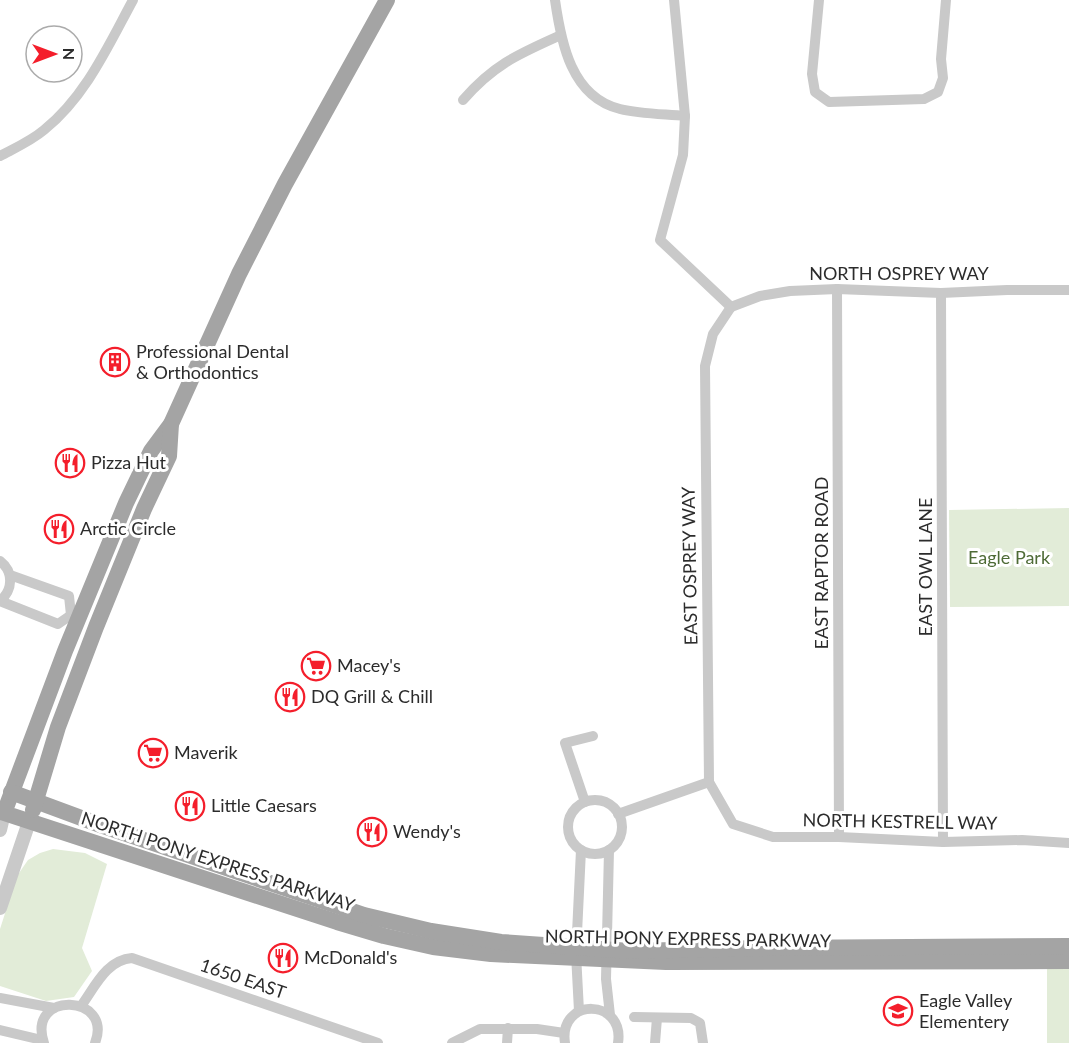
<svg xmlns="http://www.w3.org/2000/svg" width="1069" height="1043" viewBox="0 0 1069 1043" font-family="Lato,sans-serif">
<rect width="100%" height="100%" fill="#fff"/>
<g fill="#e2ecd8">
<path d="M1069 508V606L950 607 949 510Z"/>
<path d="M53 849 85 853 107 864 82 948 92 971 74 997 46 1001 0 986V929L17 876 28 860 40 853Z"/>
<rect x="1047" y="966" width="22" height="77"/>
</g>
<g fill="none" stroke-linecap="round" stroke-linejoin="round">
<g stroke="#c9c9c9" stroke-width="10">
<path d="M555 0C561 42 571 97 620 109 640 114 664 114 685 116"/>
<path d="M674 0 685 116 683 155 660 240 731 307"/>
<path d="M819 0 812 74 815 92 829 102 924 99 938 92 943 78 941 59 946 0"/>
<path d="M463 100C494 64 519 54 561 35"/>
<path d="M0 156C15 148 31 141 44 130 86 96 108 46 133 0"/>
<path d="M837 289 839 837"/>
<path d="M941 293 943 842"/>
<path d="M731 307 713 334 705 366 709 782 733 824 773 837H839L943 842 1022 840 1069 843"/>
<path d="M731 307 760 296 790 291 837 289 941 293 1007 290H1069"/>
<path d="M0 561C14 572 13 590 0 601"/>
<path d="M10 575 69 596 71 615"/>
<path d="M0 601 58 624 71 615"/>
<circle cx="595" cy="827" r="27"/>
<path d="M585 802 565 743 593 736"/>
<path d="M618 814 709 782"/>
<path d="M609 850 606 979 610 1015"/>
<path d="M0 998 54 1008"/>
<path d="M81 1006C95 987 106 960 132 958L378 1043"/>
<path d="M579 1011 576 954 581 850"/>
<path d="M634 1017 691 1018 700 1023 703 1043"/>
<path d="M0 1030 42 1040"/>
<path d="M44 1043C26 990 114 994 95 1043"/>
<path d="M452 1043 480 1029H537L564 1033"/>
<path d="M507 1043 508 1028"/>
<path d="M565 1043C558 997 625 998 618 1043"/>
<path d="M655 1043 657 1018"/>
</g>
<g stroke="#c9c9c9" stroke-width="14">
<path d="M0 830 4 813"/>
<path d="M0 908 29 822"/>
</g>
<g stroke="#a4a4a4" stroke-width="16">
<path d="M387 0 285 184 239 274 171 424 151 451 126 503 65 651 4 813 337 922 384 936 433 947 491 954 666 962 1069 961"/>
<path d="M11 792 103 826 364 915 431 931 501 942 630 951 766 948 1069 946"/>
<path d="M33 810 58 727 96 627 144 509 169 456 171 424"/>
</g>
</g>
<defs>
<g id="building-ring" transform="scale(1.5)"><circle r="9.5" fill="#fff" stroke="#f41e2b" stroke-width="1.5"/><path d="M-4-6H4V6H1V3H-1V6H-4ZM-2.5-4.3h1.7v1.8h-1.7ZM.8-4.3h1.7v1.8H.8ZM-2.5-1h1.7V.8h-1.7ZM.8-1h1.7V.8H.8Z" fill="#f41e2b"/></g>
<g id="restaurant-ring" transform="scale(1.5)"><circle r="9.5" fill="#fff" stroke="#f41e2b" stroke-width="1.5"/><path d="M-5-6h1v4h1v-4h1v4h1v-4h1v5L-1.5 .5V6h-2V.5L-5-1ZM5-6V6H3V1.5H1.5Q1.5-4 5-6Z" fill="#f41e2b"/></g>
<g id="supermarket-ring" transform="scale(1.5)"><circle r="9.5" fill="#fff" stroke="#f41e2b" stroke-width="1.5"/><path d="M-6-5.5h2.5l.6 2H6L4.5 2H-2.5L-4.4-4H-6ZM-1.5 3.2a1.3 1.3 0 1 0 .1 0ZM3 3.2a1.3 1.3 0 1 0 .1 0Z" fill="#f41e2b"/></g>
<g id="school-ring" transform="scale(1.5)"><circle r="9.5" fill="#fff" stroke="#f41e2b" stroke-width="1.5"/><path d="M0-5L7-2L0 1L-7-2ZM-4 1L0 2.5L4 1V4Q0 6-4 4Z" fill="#f41e2b"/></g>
</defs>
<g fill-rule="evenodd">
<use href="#building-ring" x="115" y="362"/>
<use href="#restaurant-ring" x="70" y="463"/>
<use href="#restaurant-ring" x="59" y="529"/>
<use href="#supermarket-ring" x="316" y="666"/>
<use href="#restaurant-ring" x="290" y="697"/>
<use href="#supermarket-ring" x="153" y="753"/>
<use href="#restaurant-ring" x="190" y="806"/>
<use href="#restaurant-ring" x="372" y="832"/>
<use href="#restaurant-ring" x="283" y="958"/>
<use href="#school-ring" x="898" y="1011"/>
</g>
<g text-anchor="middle" stroke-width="6" stroke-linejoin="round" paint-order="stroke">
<g font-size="18" fill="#2c2c2c" stroke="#fff">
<text x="899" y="280">NORTH OSPREY WAY</text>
<text transform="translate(822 563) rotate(-90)" y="6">EAST RAPTOR ROAD</text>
<text transform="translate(690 566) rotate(-91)" y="6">EAST OSPREY WAY</text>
<text transform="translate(926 567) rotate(-90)" y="6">EAST OWL LANE</text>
<text transform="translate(900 822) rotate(1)" y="6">NORTH KESTRELL WAY</text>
<text transform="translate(218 862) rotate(18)" y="6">NORTH PONY EXPRESS PARKWAY</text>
<text transform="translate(688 939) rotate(1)" y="6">NORTH PONY EXPRESS PARKWAY</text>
<text transform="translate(243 979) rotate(19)" y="6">1650 EAST</text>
</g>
<g font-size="18" fill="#2c2c2c" stroke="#fff" text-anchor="start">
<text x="136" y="358">Professional Dental<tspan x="136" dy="21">&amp; Orthodontics</tspan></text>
<text x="91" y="469">Pizza Hut</text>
<text x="80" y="535">Arctic Circle</text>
<text x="337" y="672">Macey's</text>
<text x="311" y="703">DQ Grill &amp; Chill</text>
<text x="174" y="759">Maverik</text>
<text x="211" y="812">Little Caesars</text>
<text x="393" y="838">Wendy's</text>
<text x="304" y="964">McDonald's</text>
<text x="919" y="1007">Eagle Valley<tspan x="919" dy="21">Elementery</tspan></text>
</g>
<g font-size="18" fill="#4e6b36" stroke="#fff">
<text x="1009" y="564">Eagle Park</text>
</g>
</g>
<g transform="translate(54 54) rotate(90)"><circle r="28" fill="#ffffff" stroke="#ababab" stroke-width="1.5"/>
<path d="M0-4.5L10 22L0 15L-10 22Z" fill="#f41e2b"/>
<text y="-9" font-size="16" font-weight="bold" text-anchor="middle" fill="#2c2c2c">N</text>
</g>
</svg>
